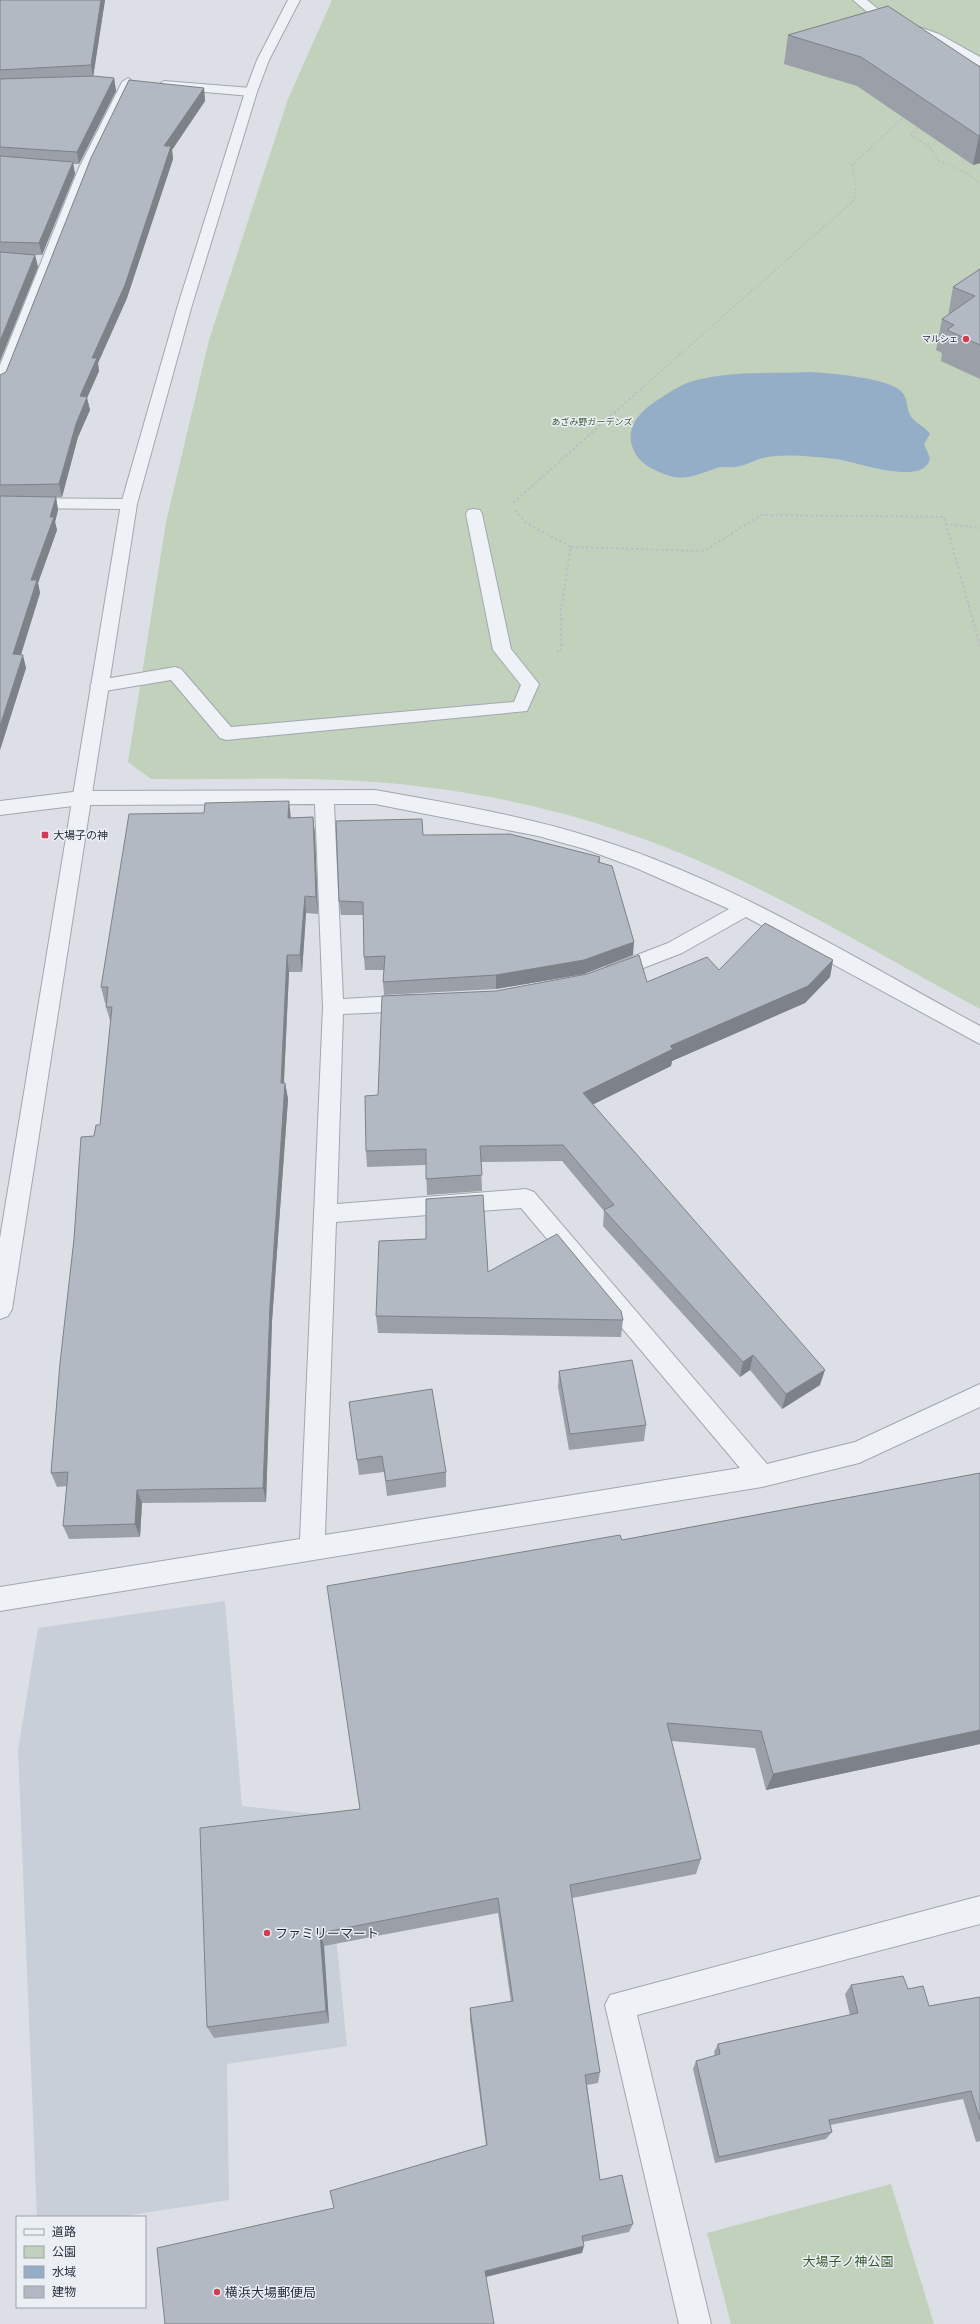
<svg xmlns="http://www.w3.org/2000/svg" width="980" height="2324" viewBox="0 0 980 2324" font-family="Helvetica,'Noto Sans JP',sans-serif">
<rect width="100%" height="100%" fill="#dce0e6"/>
<path fill="#c9cfd8" d="M225 1601 242 1806 324 1815 347 2046 227 2064 229 2200 117 2217H37L18 1750 38 1628Z"/>
<g fill="#c2d1bc">
<path d="M332 0H980V1009C895 963 807 910 719 870 627 827 525 799 424 787 334 775 241 780 151 779L128 762 166 522 209 340 288 99Z"/>
<path d="M891 2184 934 2324H731L707 2233Z"/>
</g>
<path fill="#95aec8" d="M810 372C829 373 890 378 902 392 908 399 906 407 910 415 914 423 925 426 930 434L924 444 930 458C925 488 854 461 836 459 813 457 786 453 763 458 754 460 745 466 735 467 729 468 722 466 717 468 701 473 687 481 670 476 652 470 635 462 631 442 628 426 640 412 653 403 664 396 675 388 687 383 723 370 772 374 810 372Z"/>
<g fill="none" stroke-linecap="round" stroke-linejoin="round">
<g stroke="#a1a7b0" stroke-width="2">
<g id="service">
<path d="M853 0H867L887 16 939 34 980 57V66L931 40 879 22Z"/>
<path d="M474 509 480 510 482 514 511 649 539 684 527 711 226 740 220 738 171 680 99 692 93 690 90 686 93 682 99 680 175 667 181 669 231 727 514 702 521 685 493 650 466 514 468 510Z"/>
</g>
</g>
<g stroke="#a1a7b0" stroke-width="2">
<g id="minor">
<path d="M128 78 134 82 92 170 8 384 5 387 0 389V365L78 170 122 82Z"/>
<path d="M164 81 251 88 257 92 251 96 159 88 158 85Z"/>
<path d="M0 498 129 499 135 501 137 504 135 507 129 509 0 508Z"/>
<path d="M375 790C449 803 525 816 597 839 732 881 856 959 980 1026V1044L746 917 682 953 620 977 613 980 606 977 603 972 606 967 668 943 729 909 636 868 585 849 538 836 375 804H334L343 999 412 995 419 997 422 1003 419 1009 412 1011 343 1014 337 1204 526 1189 534 1192 767 1464 855 1442 980 1384V1407L859 1463 762 1487 0 1611V1587L300 1539 323 1007 315 804 81 805 0 815V801L81 791ZM521 1208 740 1468 325 1535 336 1222Z"/>
<path d="M980 1896V1924L637 2015 711 2324H679L605 2005 610 1995Z"/>
</g>
</g>
<g stroke="#a1a7b0" stroke-width="2">
<path id="tertiary" d="M288 0H300L269 60 257 92 192 305 137 504 12 1309 8 1316 0 1319V1238L121 504 178 305 245 92 257 60Z"/>
</g>
<g stroke="#babec5" stroke-width="1.5" stroke-dasharray="2 2" stroke-linecap="butt">
<path d="M920 125 911 135 930 147 937 160 966 172 980 184"/>
<path d="M640 390 854 200 856 183 852 165 905 116"/>
</g>
<g stroke="#babec5" stroke-width="2" stroke-dasharray="2.5 2.5" stroke-linecap="butt">
<path d="M513 503 641 389"/>
<path d="M515 510 526 523 571 547 561 609V651H554"/>
<path d="M945 524 980 528"/>
<path d="M571 547 704 551 761 515 944 517 980 645"/>
</g>
<use href="#service" fill="#eef1f5" fill-rule="evenodd"/>
<use href="#minor" fill="#eef1f5" fill-rule="evenodd"/>
<use href="#tertiary" fill="#eef1f5" fill-rule="evenodd"/>
</g>
<g fill="#9a9fa8">
<path d="M0 0H105L93 76 114 78 116 91 79 164H73L75 174 42 255H35L38 267 0 361Z"/>
<path d="M788 35 980 67V163L973 165 857 86 784 64Z"/>
<path d="M204 88 205 101 172 150 173 159 127 298 98 363 99 371 87 398 90 410 78 437 62 497H56L58 510 55 522 57 530 38 583 40 593 21 655 26 668 0 750V375L6 372Z"/>
<path d="M980 269V379L941 361 942 353 936 350 942 319 948 316 953 287Z"/>
<path d="M313 817 315 835 318 914 306 913 302 972H289L284 1083H285L288 1099 272 1321 266 1502 142 1503 140 1537 69 1539 63 1526 67 1486 57 1487 51 1473 94 1136 100 1125 111 1024 106 1007V1003H105L101 987 291 818Z"/>
<path d="M423 835 600 857V863L633 955 584 974 496 989 384 995 383 982 384 970H365L364 957 363 915H341L339 901Z"/>
<path d="M833 960 830 977 805 1003 672 1061 671 1066 593 1104 820 1385 782 1409 750 1370 740 1377 603 1226 604 1211 562 1161 481 1162 482 1191 427 1195 426 1165 367 1167 366 1151 378 1095 496 991 647 982 719 970Z"/>
<path d="M488 1272 623 1320 621 1337 378 1333 376 1316Z"/>
<path d="M559 1371 646 1425 644 1441 569 1450 558 1387Z"/>
<path d="M349 1402 446 1472V1487L387 1496 384 1472 359 1475Z"/>
<path d="M980 1473V1744L766 1790 755 1748 671 1741 701 1859 696 1874 572 1898 600 2072 598 2083 587 2085 600 2180 633 2224 629 2232 583 2242 582 2253 334 2208 486 2145 470 2020V2008L511 2002 498 1913 324 1946 329 2023 214 2038 207 2027 360 1809 622 1540Z"/>
<path d="M851 1985 908 1989 929 2006 980 1997V2141L976 2142 963 2099 830 2125 832 2132 826 2139 715 2163 693 2069 696 2061 715 2056 714 2052 718 2044 850 2015 845 1994Z"/>
</g>
<g fill="#7d8288">
<path d="M101 0H105L93 78 91 65Z"/>
<path d="M114 78 116 91 79 164 77 152Z"/>
<path d="M204 88 205 101 172 150 173 159 127 298 98 363 99 371 87 398 90 410 78 437 62 497 59 484 80 396 92 358 164 146Z"/>
<path d="M980 135V163L973 165 979 136Z"/>
<path d="M73 162 75 174 42 255 39 243Z"/>
<path d="M35 255 38 267 0 361V341Z"/>
<path d="M56 497 58 510 55 522 57 530 38 583 40 593 17 667 13 654 31 580Z"/>
<path d="M23 655 26 668 0 750V726Z"/>
<path d="M289 801 291 819 288 818Z"/>
<path d="M313 817 315 835 318 914 316 897Z"/>
<path d="M305 896 306 913 302 972 300 955Z"/>
<path d="M634 942 633 955 584 974 496 989V975Z"/>
<path d="M287 955 289 972 283 1099 281 1083Z"/>
<path d="M833 960 830 977 805 1003 672 1061 671 1066 582 1110 583 1093 670 1046Z"/>
<path d="M285 1083 288 1099 272 1321 266 1502 263 1488 270 1306Z"/>
<path d="M753 1355 750 1370 740 1377 743 1362Z"/>
<path d="M825 1370 820 1385 782 1409 786 1394Z"/>
<path d="M137 1490 142 1503 140 1537 135 1524Z"/>
<path d="M980 1730V1744L766 1790 773 1774Z"/>
<path d="M320 1933 324 1946 329 2023 326 2011Z"/>
<path d="M584 2246 582 2253 486 2277 485 2271Z"/>
</g>
<g fill="#b3b9c3" stroke="#7d8288">
<path d="M0 0H101L91 65 0 70Z"/>
<path d="M888 6 980 67V135L979 136 861 57 788 35Z"/>
<path d="M94 76 114 78 77 152 0 147V79Z"/>
<path d="M129 80 204 88 164 146H171L125 285 92 358H97L80 396 87 397 76 424 59 484 0 485V375L6 372 91 158Z"/>
<path d="M0 156 73 162 39 243 0 242Z"/>
<path d="M0 252 35 255 0 341Z"/>
<path d="M980 269V345L947 330 954 325 942 319 975 296 953 287Z"/>
<path d="M0 496 56 497 50 517H54L31 580H37L13 654 23 655 0 726Z"/>
<path d="M289 801 288 818 313 817 316 897 305 896 300 955H287L281 1083H285L270 1306 263 1488 137 1490 135 1524 63 1526 68 1472 51 1473 60 1363 74 1239 81 1137 94 1136 96 1125H100L112 1007H106L108 987H101L129 814 204 813 205 803Z"/>
<path d="M422 819 423 835 510 834 600 857 598 862 612 866 634 942 584 960 496 975 383 982 385 956 364 957 363 902 339 901 336 821Z"/>
<path d="M765 923 833 960 808 986 670 1046 673 1049 583 1093 825 1370 786 1394 753 1355 743 1362 604 1210 614 1205 563 1145 480 1146 482 1175 426 1179V1149L366 1151 365 1096 378 1095 382 996 496 991 587 974 639 955 647 982 707 957 719 970Z"/>
<path d="M483 1195 488 1272 557 1234 621 1311 623 1320 376 1316 379 1241 426 1239V1199Z"/>
<path d="M632 1360 646 1425 570 1434 559 1371Z"/>
<path d="M432 1389 446 1472 386 1481 382 1456 357 1460 349 1402Z"/>
<path d="M980 1473V1730L773 1774 761 1731 667 1723 701 1859 570 1885 600 2072 585 2075 600 2180 622 2175 633 2224 582 2236 584 2246 485 2271 494 2324H165L157 2248 334 2208 330 2191 487 2145 470 2008 513 2001 498 1898 320 1933 326 2011 207 2027 200 1828 360 1809 327 1586 620 1535 622 1540Z"/>
<path d="M903 1976 908 1989 923 1986 929 2006 980 1997V2120L971 2091 829 2120 832 2132 719 2157 696 2061 720 2054 718 2044 858 2013 851 1985Z"/>
</g>
<g fill="#d13b53" stroke="#ebeff4" stroke-width="1.5">
<circle cx="966" cy="339" r="4"/>
<rect x="41" y="831" width="8" height="8" rx="2"/>
<circle cx="267" cy="1933" r="4"/>
<circle cx="217" cy="2292" r="4"/>
</g>
<g text-anchor="middle" stroke-width="3" stroke-linejoin="round" paint-order="stroke">
<g font-size="9" fill="#252e3d" stroke="#ebeff4" text-anchor="end">
<text x="958" y="342">マルシェ</text>
</g>
<g font-size="9" fill="#3a5932" stroke="#ebeff4">
<text x="592" y="425">あざみ野ガーデンズ</text>
</g>
<g font-size="11" fill="#252e3d" stroke="#ebeff4" text-anchor="start">
<text x="53" y="839">大場子の神</text>
</g>
<g font-size="13" fill="#252e3d" stroke="#ebeff4" text-anchor="start">
<text x="275" y="1938">ファミリーマート</text>
<text x="225" y="2297">横浜大場郵便局</text>
</g>
<g font-size="13" fill="#3a5932" stroke="#ebeff4">
<text x="848" y="2266">大場子ノ神公園</text>
</g>
</g>
<rect x="16" y="2216" width="130" height="92" fill="#ebeff4" stroke="#9ca2ab"/>
<rect x="24" y="2229" width="20" height="6" fill="#eef1f5" stroke="#9ca2ab"/>
<text x="52" y="2236" font-size="12" fill="#252e3d">道路</text>
<rect x="24" y="2246" width="20" height="12" fill="#c2d1bc" stroke="#9ca2ab"/>
<text x="52" y="2256" font-size="12" fill="#252e3d">公園</text>
<rect x="24" y="2266" width="20" height="12" fill="#95aec8" stroke="#9ca2ab"/>
<text x="52" y="2276" font-size="12" fill="#252e3d">水域</text>
<rect x="24" y="2286" width="20" height="12" fill="#b3b9c3" stroke="#9ca2ab"/>
<text x="52" y="2296" font-size="12" fill="#252e3d">建物</text>
</svg>
